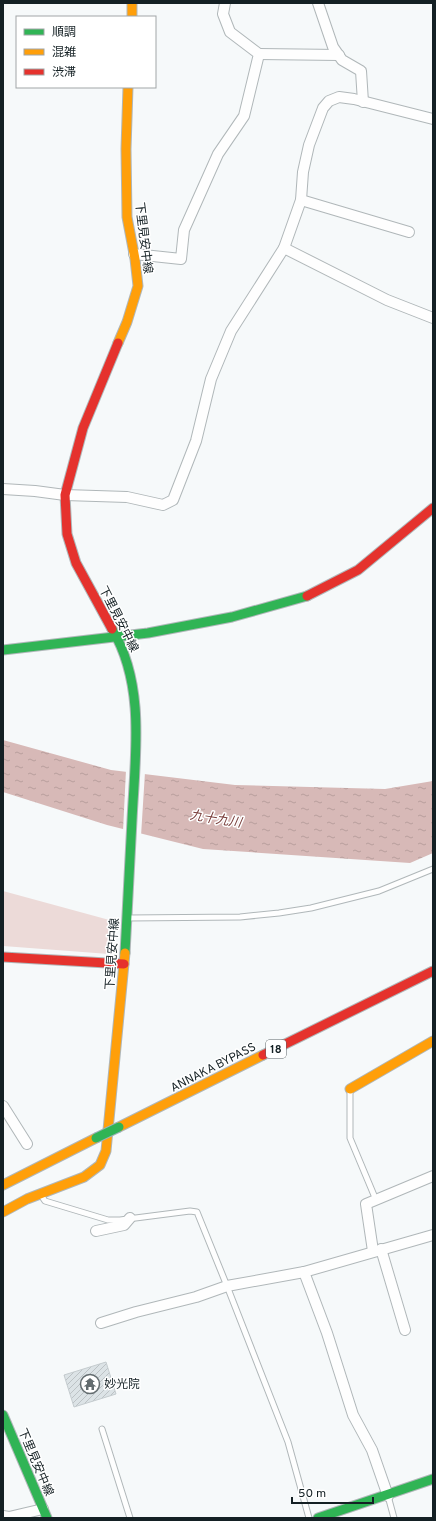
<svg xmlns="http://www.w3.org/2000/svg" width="436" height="1521" viewBox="0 0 436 1521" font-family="Overpass,'Noto Sans JP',sans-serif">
<defs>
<pattern id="water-ripples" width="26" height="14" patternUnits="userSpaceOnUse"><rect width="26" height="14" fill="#d7b9b7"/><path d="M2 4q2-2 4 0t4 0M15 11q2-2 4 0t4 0" fill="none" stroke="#b89f9d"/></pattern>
<pattern id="building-hatch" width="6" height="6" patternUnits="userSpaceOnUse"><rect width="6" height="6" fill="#dce3e6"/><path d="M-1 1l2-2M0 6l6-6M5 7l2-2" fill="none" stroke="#bcc2c5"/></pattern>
</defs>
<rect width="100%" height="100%" fill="#f6f9fa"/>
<path fill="#ecdad8" d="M3 891 113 921 112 951 109 954 3 946Z"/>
<path fill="url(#water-ripples)" d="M3 740 111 770 235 785 385 789 433 781V853L410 863 203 849 107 825 3 792Z"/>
<path fill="#f6f9fa" d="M126 770 145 772 141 836 123 831Z"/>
<path fill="url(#building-hatch)" stroke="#c5cccf" d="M106 1362 116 1394 74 1407 64 1375Z"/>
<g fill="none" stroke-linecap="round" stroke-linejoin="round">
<g stroke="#b0b7b9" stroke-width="7">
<g id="lane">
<path d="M128 918 240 917 279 913 311 908 379 891 433 869"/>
<path d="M350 1090V1138L376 1200"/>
<path d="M41 1195 45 1201 108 1220H120L190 1211 197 1212 227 1286 288 1442 309 1518"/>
<path d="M102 1429 130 1518"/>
<path d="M388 1496 394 1518"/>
</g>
</g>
<g stroke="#b0b7b9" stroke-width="12">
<g id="street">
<path d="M318 3 333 47 342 60 361 71 363 102"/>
<path d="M259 54 339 55"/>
<path d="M301 200 409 232"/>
<path d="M284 248 387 300 433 318"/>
<path d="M134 254 181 259 184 230 197 201 218 154 244 116 259 54 230 32 223 14 225 3"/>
<path d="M3 489 35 491 65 495 127 497 163 505 173 500 196 441 211 379 231 331 284 248 301 200 303 172 309 145 323 108 329 101 339 97 354 99 433 119"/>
<path d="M3 1106 27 1144"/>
<path d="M96 1231 124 1225 130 1218"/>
<path d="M381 1249 405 1330"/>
<path d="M373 1251 366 1204 433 1176"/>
<path d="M304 1272 327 1333 353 1415 372 1450 388 1496"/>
<path d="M101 1323 136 1312 196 1297 227 1286 304 1272 433 1235"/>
<path d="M3 1516 9 1517 43 1509"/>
</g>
</g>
<g stroke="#b0b7b9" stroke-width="11">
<g id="fast">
<path d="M112 629C146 685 135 757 132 820 130 864 127 909 125 953"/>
<path d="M3 650 148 633 232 617 307 596"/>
<path d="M3 1415 47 1518"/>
<path d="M318 1518 433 1479"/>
</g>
</g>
<g stroke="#b0b7b9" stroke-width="11">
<g id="slow">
<path d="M132 3V17"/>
<path d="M118 343 127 322 138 286 135 259 127 217 126 149 128 87"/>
<path d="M350 1089 433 1041"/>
<path d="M119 1127 263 1055"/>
<path d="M3 1185 96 1138"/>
<path d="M3 1212 27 1199 84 1177 100 1165 106 1151 125 953"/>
</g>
</g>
<g stroke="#b0b7b9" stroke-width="11">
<g id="jam">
<path d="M307 596 358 570 433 508"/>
<path d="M112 629 76 563 67 534 65 495 83 428 118 343"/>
<path d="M3 957 124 964"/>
<path d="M263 1055 433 971"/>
</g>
</g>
<use href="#lane" stroke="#fefefe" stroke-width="5"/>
<use href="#street" stroke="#fefefe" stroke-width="10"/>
<use href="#fast" stroke="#30b455" stroke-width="9"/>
<use href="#slow" stroke="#ff9f0a" stroke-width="9"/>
<use href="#jam" stroke="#e5322d" stroke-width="9"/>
<g stroke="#9bb2b7" stroke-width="11" stroke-linecap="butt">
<path id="fast-bridge" d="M96 1138 119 1127"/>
</g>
<use href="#fast-bridge" stroke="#30b455" stroke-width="9"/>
</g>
<defs>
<g id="temple-ring" transform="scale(1)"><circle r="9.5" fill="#fff" stroke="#636c6f" stroke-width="1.5"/><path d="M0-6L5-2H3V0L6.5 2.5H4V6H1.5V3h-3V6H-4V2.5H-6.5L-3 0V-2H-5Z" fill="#636c6f"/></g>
</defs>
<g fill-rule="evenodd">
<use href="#temple-ring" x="90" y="1384"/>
</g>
<g text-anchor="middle" stroke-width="3" stroke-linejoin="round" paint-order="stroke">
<rect fill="#fff" stroke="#5a6366" stroke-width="1" x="266" y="1040" width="20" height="18" rx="3"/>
<g font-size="11" font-weight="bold" fill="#142024">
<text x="276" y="1053">18</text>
</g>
<g font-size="12" fill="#142024" stroke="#fff">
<text transform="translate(144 238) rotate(83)" y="4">下里見安中線</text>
<text transform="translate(119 619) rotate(63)" y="4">下里見安中線</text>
<text transform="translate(112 954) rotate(-86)" y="4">下里見安中線</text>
<text transform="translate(213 1067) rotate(-27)" y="4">ANNAKA BYPASS</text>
<text transform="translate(36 1462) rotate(67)" y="4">下里見安中線</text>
</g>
<g font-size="12" fill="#142024" stroke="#fff" text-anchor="start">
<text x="104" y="1388">妙光院</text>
</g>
<g font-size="13" font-style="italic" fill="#7a3f3c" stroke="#fff">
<text transform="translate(216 818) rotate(9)" y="5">九十九川</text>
</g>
</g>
<rect width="436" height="1521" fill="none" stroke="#142024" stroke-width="8"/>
<rect x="16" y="16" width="140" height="72" fill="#ffffff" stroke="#a1a6a7"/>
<rect x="24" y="29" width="20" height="6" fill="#30b455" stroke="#a1a6a7"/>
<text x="52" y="36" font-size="12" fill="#142024">順調</text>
<rect x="24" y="49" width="20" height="6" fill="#ff9f0a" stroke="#a1a6a7"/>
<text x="52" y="56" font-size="12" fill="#142024">混雑</text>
<rect x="24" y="69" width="20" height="6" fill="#e5322d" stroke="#a1a6a7"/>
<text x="52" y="76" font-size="12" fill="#142024">渋滞</text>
<path d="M292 1497v6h81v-6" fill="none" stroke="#142024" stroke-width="2"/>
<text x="298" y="1497" font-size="12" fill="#142024" stroke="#ffffff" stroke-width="3" paint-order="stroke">50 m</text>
</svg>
